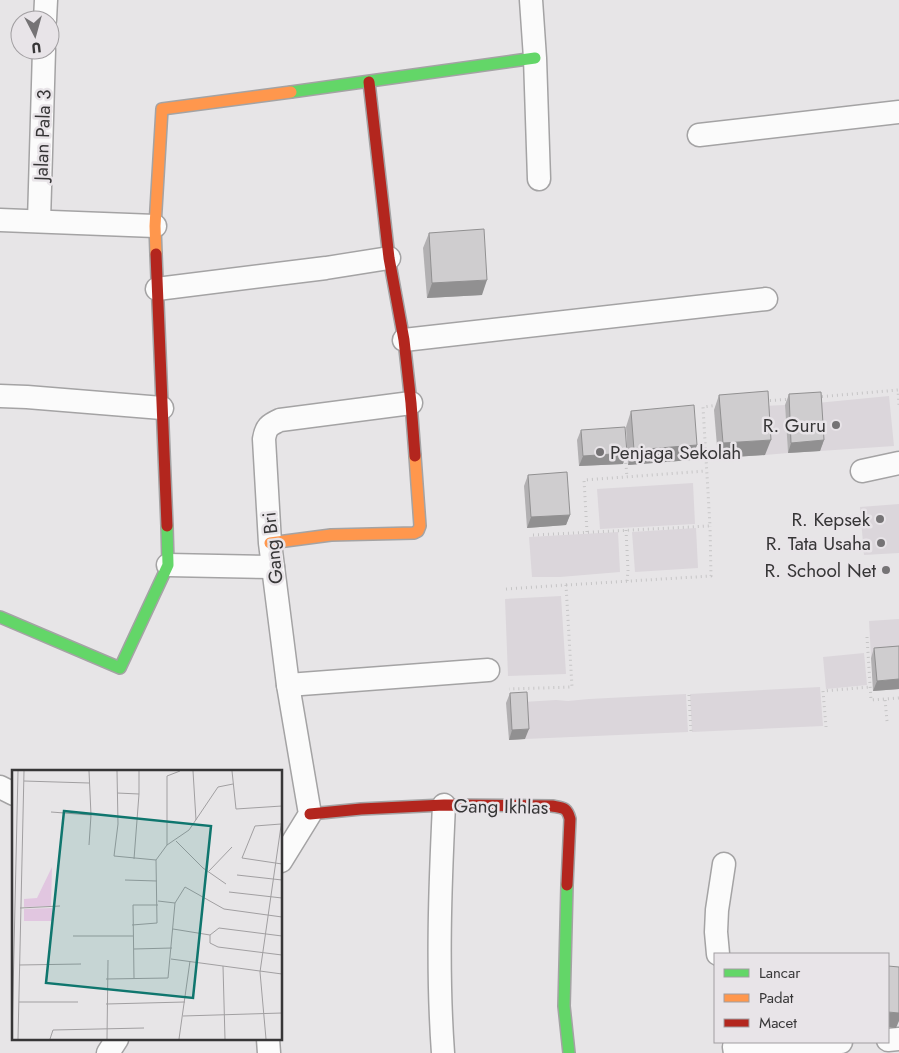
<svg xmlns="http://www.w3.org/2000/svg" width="899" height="1053" viewBox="0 0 899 1053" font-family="Jost,sans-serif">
<rect width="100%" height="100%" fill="#e7e5e7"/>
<g fill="#dbd6db">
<path d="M889 396 894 446 820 451 817 403Z"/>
<path d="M785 405 788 453 765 455 762 406Z"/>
<path d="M693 483 695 524 600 529 597 489Z"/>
<path d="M899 504V553L864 555 860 507Z"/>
<path d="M696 528 698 568 635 572 632 532Z"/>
<path d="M618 532 620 572 560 577H532L529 537Z"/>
<path d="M561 596 566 674 508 676 505 599Z"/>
<path d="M899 619V654L871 657 869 621Z"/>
<path d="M864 653 867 685 826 689 823 657Z"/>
<path d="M820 687 823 726 692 732 690 694Z"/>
<path d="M686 694 688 732 525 739 523 702 556 700 568 701 589 699Z"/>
</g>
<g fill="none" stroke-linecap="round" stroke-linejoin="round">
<g stroke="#a4a3a4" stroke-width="25">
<g id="street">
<path d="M531 0 535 58 539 179"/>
<path d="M45 20 46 0"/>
<path d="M699 135 899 112"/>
<path d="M0 220 155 226"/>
<path d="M39 221 44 50"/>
<path d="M157 289 326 268 389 258"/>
<path d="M404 340 766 299"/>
<path d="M0 396 27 397 162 408"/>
<path d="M862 471 899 463"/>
<path d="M168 565 273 567"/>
<path d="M288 685 488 670"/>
<path d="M0 787 14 794"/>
<path d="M281 861 310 814 288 685 270 543 264 439C266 427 269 425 280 420L411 403"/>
<path d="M718 954 716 932 717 910 724 864"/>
<path d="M268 1039 269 1053"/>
<path d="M888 1040 899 1039"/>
<path d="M108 1053 117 1039"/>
<path d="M443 1053C437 970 440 888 444 805"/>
<path d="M735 1053 734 1047 841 1042"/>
</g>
</g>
<g stroke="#a4a3a4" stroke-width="14">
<g id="fast">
<path d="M291 92 535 58"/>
<path d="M0 617 120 668 168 565 167 526"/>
<path d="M567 885 564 1006 569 1053"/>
</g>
</g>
<g stroke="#a4a3a4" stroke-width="14">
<g id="slow">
<path d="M156 254 155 226 162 109 291 92"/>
<path d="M270 543 331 535 414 533 418 531 420 526 415 456"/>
</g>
</g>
<g stroke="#a4a3a4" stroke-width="14">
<g id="jam">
<path d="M369 82 389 258 404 340 411 403 415 456"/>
<path d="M156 254 167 526"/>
<path d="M310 814 361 809 444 805 552 806C563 808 567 807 570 819L567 885"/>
</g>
</g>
<g stroke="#c6c5c6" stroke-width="3" stroke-dasharray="1 4" stroke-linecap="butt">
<path d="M817 397 898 390 899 405"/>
<path d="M765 401 791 399"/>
<path d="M625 453 627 477"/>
<path d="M626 530 628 570 627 582"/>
<path d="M587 532 584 480 706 471"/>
<path d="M533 535 710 526 703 407 719 405"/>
<path d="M566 585 711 576 710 526"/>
<path d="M506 589 566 585 572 687 509 689"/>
<path d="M867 637 871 700 885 699"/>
<path d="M689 695 691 732"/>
<path d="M887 721 885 699 899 698"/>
<path d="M826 727 823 691 870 687"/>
</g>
<use href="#street" stroke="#fbfbfb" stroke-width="22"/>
<use href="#fast" stroke="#63d668" stroke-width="11"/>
<use href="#slow" stroke="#ff974d" stroke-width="11"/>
<use href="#jam" stroke="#b3261e" stroke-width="11"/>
</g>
<g fill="#b2b0b2">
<path d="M429 233 482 295 427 298 423 248Z"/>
<path d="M789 394 824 440 820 451 788 453 785 405Z"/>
<path d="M719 395 765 455 718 458 714 410Z"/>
<path d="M631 411 697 445 691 460 628 465 626 427Z"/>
<path d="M581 430 623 464 579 466 577 440Z"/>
<path d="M528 475 570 515 566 525 527 528 524 486Z"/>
<path d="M899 646V689L873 691 871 658 874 648Z"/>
<path d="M510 693 525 739 509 740 506 703Z"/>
</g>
<g fill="#919091">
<path d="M487 280 482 295 427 298 432 283Z"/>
<path d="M771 440 765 455 718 458 723 443Z"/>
<path d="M824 440 820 451 788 453 791 443Z"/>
<path d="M697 445 691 460 628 465 634 450Z"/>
<path d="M627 453 623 464 579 466 583 456Z"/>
<path d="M570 515 566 525 527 528 531 517Z"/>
<path d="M899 679V689L873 691 877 681Z"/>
<path d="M529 729 525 739 509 740 512 730Z"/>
<path d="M888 1012 899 1013V1021L896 1028 888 1027Z"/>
</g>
<g fill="#cfcdcf" stroke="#919091">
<path d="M484 229 487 280 432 283 429 233Z"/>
<path d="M768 391 771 440 723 443 719 395Z"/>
<path d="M821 392 824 440 791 443 789 394Z"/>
<path d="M694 405 697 445 634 450 631 411Z"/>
<path d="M625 427 627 453 583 456 581 430Z"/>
<path d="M567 472 570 515 531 517 528 475Z"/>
<path d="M899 646V679L877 681 874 648Z"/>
<path d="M527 692 529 729 512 730 510 693Z"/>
<path d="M888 966 899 967V1013L888 1012Z"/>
</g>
<g fill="#757375" stroke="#e8e4e8" stroke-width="2">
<circle cx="836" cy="425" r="5"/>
<circle cx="600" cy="452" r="5"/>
<circle cx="880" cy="519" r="5"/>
<circle cx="881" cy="543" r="5"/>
<circle cx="886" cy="570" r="5"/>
</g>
<g text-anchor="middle" stroke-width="5" stroke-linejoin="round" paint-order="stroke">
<g font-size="19" fill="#373637" stroke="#e8e4e8">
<text transform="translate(42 135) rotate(-88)" y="7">Jalan Pala 3</text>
<text transform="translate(272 548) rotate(-96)" y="7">Gang Bri</text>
<text transform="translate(501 806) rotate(1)" y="7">Gang Ikhlas</text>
</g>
<g font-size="19" fill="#373637" stroke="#e8e4e8" text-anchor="end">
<text x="826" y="432">R. Guru</text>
<text x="610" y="459" text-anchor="start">Penjaga Sekolah</text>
<text x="870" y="526">R. Kepsek</text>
<text x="871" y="550">R. Tata Usaha</text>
<text x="876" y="577">R. School Net</text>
</g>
</g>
<g transform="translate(12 770)">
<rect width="270" height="270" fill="#e7e5e7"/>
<path d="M40 97 39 136 12 137V129L25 128ZM40 138V151H12V139Z" fill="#e1c6e0"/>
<path fill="none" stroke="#a19fa1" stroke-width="1" d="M105 1 106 54 102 86 144 90M181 1 184 50M220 1 224 39 270 36M12 11 77 13M105 23 127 24V1M39 42 79 45 77 1M269 54 243 56 230 88 270 94M164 71 191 98 214 114M77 75 79 45M155 75 177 60 206 17 221 14M122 89 127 24M144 90 155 75V6L168 1M197 101 220 77M225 105 270 110M113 110 145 111M217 122 270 128M146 131 163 133M8 138 48 136M120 155 145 153 144 90M161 159 198 165M198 165V173L206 177 270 185M198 165 207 158 270 166M61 166H121M122 179 160 178M159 189 270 204M7 195 69 194M211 196 213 269M122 208 121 135H146M94 209 156 208 163 133 173 117 212 139 270 147M7 232H66M94 234 173 232M171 246 270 243M0 269 6 1M6 269 12 1M38 269 41 260 132 258M95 269 96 190M167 269 178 191M254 269 248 202 270 49"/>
<path fill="#0f766e" fill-opacity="0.15" stroke="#0f766e" stroke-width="2.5" d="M52 41 199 56 181 228 34 213Z"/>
<rect width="270" height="270" fill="none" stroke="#373637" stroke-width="2.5"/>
</g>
<rect x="714" y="953" width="175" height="90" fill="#e8e4e8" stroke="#a19ea1"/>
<rect x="724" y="969" width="25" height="8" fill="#63d668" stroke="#a19ea1"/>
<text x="759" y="978" font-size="15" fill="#373637">Lancar</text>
<rect x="724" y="994" width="25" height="8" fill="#ff974d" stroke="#a19ea1"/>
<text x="759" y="1003" font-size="15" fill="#373637">Padat</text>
<rect x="724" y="1019" width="25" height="8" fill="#b3261e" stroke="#a19ea1"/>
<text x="759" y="1028" font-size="15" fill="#373637">Macet</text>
<g transform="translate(35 35) rotate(174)"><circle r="24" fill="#e8e4e8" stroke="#a19ea1"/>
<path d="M0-4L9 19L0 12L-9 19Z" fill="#757375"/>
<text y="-8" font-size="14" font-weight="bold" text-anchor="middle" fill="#373637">U</text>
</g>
</svg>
